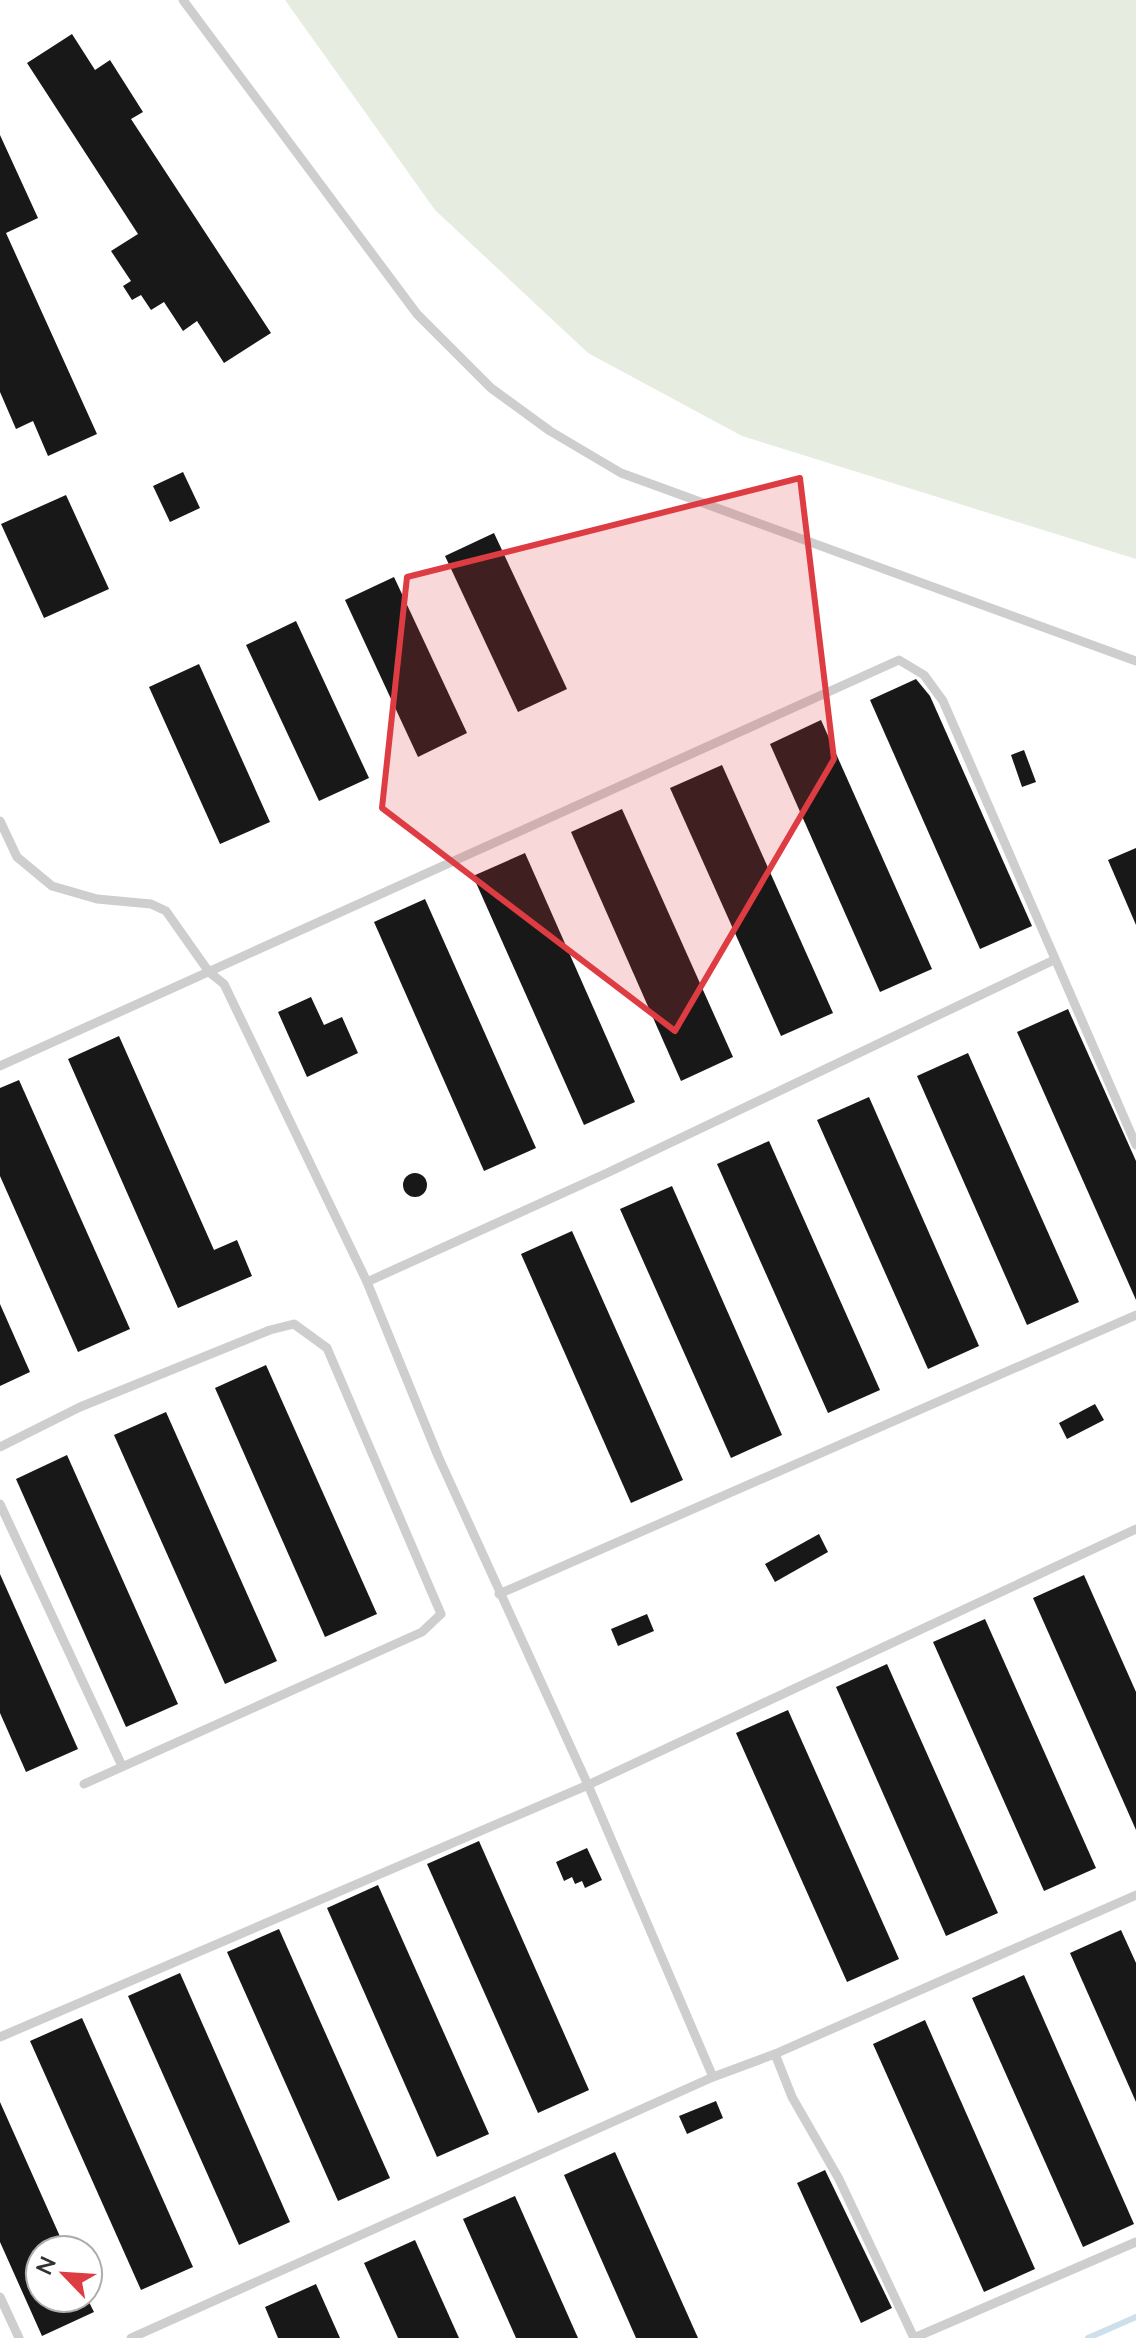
<svg xmlns="http://www.w3.org/2000/svg" width="1136" height="2338" viewBox="0 0 1136 2338" font-family="Lato,sans-serif">
<rect width="100%" height="100%" fill="#fff"/>
<path fill="#e6ede0" d="M285 0H1136V559L742 436 588 353 435 210Z"/>
<g fill="none" stroke-linecap="round" stroke-linejoin="round">
<path stroke="#cddfeb" stroke-width="6" d="M1088 2338 1136 2317"/>
</g>
<g fill="#181818">
<path d="M72 34 95 70 110 60 143 112 131 119 271 333 224 363 197 321 183 331 164 302 151 310 141 295 132 300 123 286 131 281 111 251 138 234 27 63Z"/>
<path d="M0 135 38 218 6 233 97 434 48 456 33 421 16 429 0 392Z"/>
<path d="M183 472 200 508 170 522 153 486Z"/>
<path d="M66 495 109 589 44 618 1 524Z"/>
<path d="M494 533 567 689 518 712 445 556Z"/>
<path d="M394 577 467 733 418 757 345 600Z"/>
<path d="M296 621 369 778 319 801 246 645Z"/>
<path d="M199 664 270 822 220 844 149 687Z"/>
<path d="M916 679 930 696 1032 926 980 949 870 700Z"/>
<path d="M821 720 932 969 880 992 770 744Z"/>
<path d="M1024 750 1036 782 1022 787 1011 755Z"/>
<path d="M722 765 833 1013 781 1036 670 788Z"/>
<path d="M622 809 733 1057 681 1081 571 832Z"/>
<path d="M1136 848V925L1108 860Z"/>
<path d="M525 853 635 1102 584 1125 473 876Z"/>
<path d="M425 899 536 1148 484 1171 374 922Z"/>
<path d="M311 997 324 1025 342 1017 358 1053 307 1077 278 1012Z"/>
<path d="M1068 1009 1136 1161V1300L1017 1032Z"/>
<path d="M119 1036 214 1250 237 1240 252 1276 178 1308 68 1059Z"/>
<path d="M968 1053 1079 1302 1027 1325 917 1076Z"/>
<path d="M19 1080 130 1329 78 1352 0 1176V1088Z"/>
<path d="M869 1097 979 1346 928 1369 817 1120Z"/>
<path d="M769 1141 880 1390 828 1413 717 1164Z"/>
<circle cx="415" cy="1185" r="12"/>
<path d="M672 1186 782 1435 731 1458 620 1209Z"/>
<path d="M572 1231 683 1480 631 1503 521 1254Z"/>
<path d="M0 1304 30 1372 0 1386Z"/>
<path d="M266 1365 377 1614 325 1637 215 1388Z"/>
<path d="M1095 1404 1104 1420 1067 1439 1059 1423Z"/>
<path d="M166 1412 277 1661 225 1684 114 1435Z"/>
<path d="M67 1455 178 1704 126 1727 16 1479Z"/>
<path d="M819 1534 828 1552 775 1582 765 1564Z"/>
<path d="M0 1574 78 1749 26 1772 0 1713Z"/>
<path d="M1084 1575 1136 1692V1830L1033 1598Z"/>
<path d="M647 1614 654 1631 618 1646 611 1629Z"/>
<path d="M985 1619 1096 1868 1044 1891 933 1642Z"/>
<path d="M887 1664 998 1913 946 1936 836 1687Z"/>
<path d="M788 1710 899 1959 847 1982 736 1733Z"/>
<path d="M479 1841 589 2090 538 2113 427 1864Z"/>
<path d="M587 1848 602 1880 585 1888 582 1881 575 1884 572 1877 564 1881 556 1862Z"/>
<path d="M378 1885 489 2134 437 2157 327 1908Z"/>
<path d="M279 1929 390 2178 338 2201 227 1952Z"/>
<path d="M1121 1930 1136 1963V2102L1070 1953Z"/>
<path d="M180 1973 290 2222 239 2245 128 1996Z"/>
<path d="M1024 1975 1134 2224 1083 2247 972 1998Z"/>
<path d="M82 2018 193 2267 141 2290 30 2041Z"/>
<path d="M925 2020 1035 2269 984 2292 873 2044Z"/>
<path d="M716 2101 723 2118 687 2134 679 2116Z"/>
<path d="M0 2102 66 2250H40V2298H87L94 2312 42 2336 0 2242Z"/>
<path d="M615 2152 698 2338H636L564 2175Z"/>
<path d="M825 2170 892 2308 861 2323 797 2183Z"/>
<path d="M515 2196 578 2338H516L463 2219Z"/>
<path d="M415 2240 459 2338H398L364 2263Z"/>
<path d="M316 2284 340 2338H278L265 2307Z"/>
</g>
<g fill="none" stroke-linecap="round" stroke-linejoin="round">
<g stroke="#cecece" stroke-width="9">
<path d="M183 0 417 314 491 388 550 431 621 473 1136 661"/>
<path d="M0 821 17 857 52 886 97 899 151 904 166 911 209 972 224 984 367 1282 438 1456 588 1785 1136 1529"/>
<path d="M0 1066 899 660 924 675 943 701 1136 1145"/>
<path d="M367 1282 607 1173 1054 960"/>
<path d="M0 1447 80 1407 270 1330 294 1324 327 1348 441 1614 422 1632 84 1784"/>
<path d="M0 1504 122 1766"/>
<path d="M499 1594 1136 1315"/>
<path d="M0 2037 588 1785 713 2077 131 2338"/>
<path d="M775 2054 792 2097 839 2179 914 2338"/>
<path d="M713 2077 775 2054 1136 1895"/>
<path d="M0 2297 19 2338"/>
<path d="M914 2338 1136 2242"/>
</g>
</g>
<path fill="#de3c43" fill-opacity="0.2" stroke="#de3c43" stroke-width="6" stroke-linejoin="round" d="M800 478 834 759 675 1031 382 808 407 577Z"/>
<g transform="translate(64 2274) rotate(295)"><circle r="38" fill="#ffffff" stroke="#adadad" stroke-width="2"/>
<path d="M0-6L14 30L0 20L-14 30Z" fill="#de3c43"/>
<text y="-12" font-size="22" font-weight="bold" text-anchor="middle" fill="#313131">N</text>
</g>
</svg>
